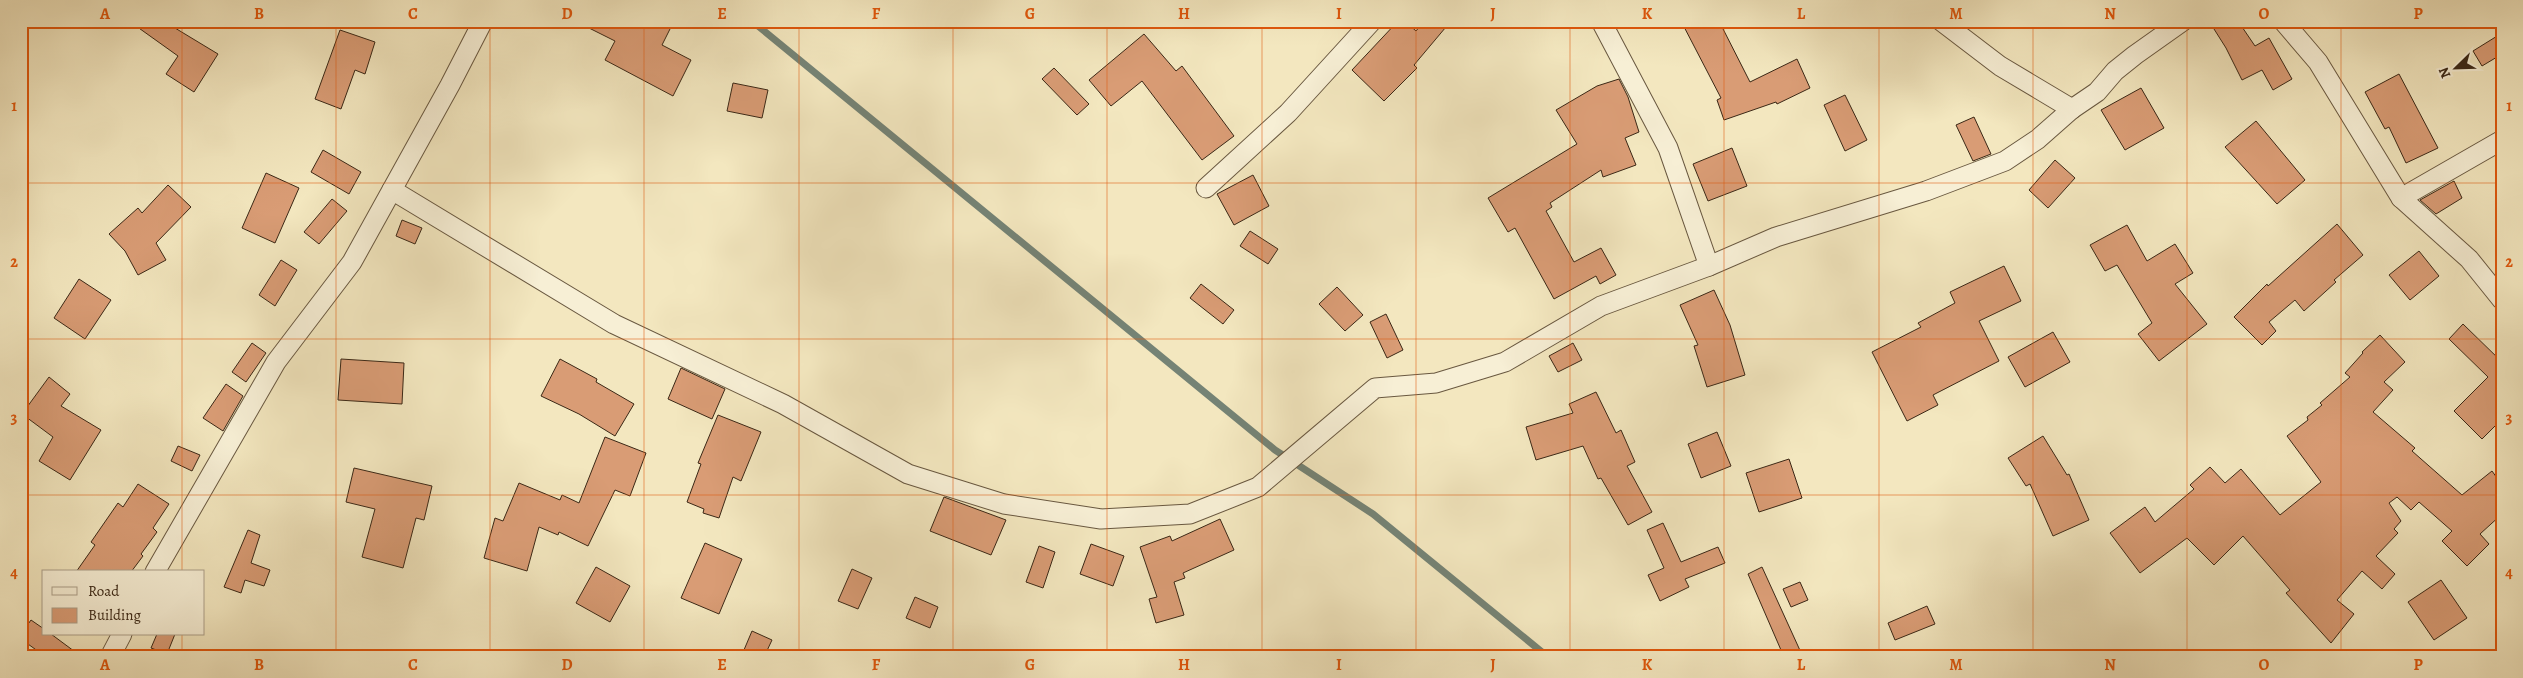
<svg xmlns="http://www.w3.org/2000/svg" width="2523" height="678" viewBox="0 0 2523 678" font-family="Alegreya,serif">
<rect width="100%" height="100%" fill="#f3e7bf"/>
<filter id="stains"><feTurbulence type="fractalNoise" baseFrequency=".004" numOctaves="4"/><feColorMatrix values="0 0 0 0 .2 0 0 0 0 .09 0 0 0 0 .02 0 0 0 .5 -.17"/></filter>
<radialGradient id="worn" r=".72"><stop offset=".6" stop-color="#630" stop-opacity="0"/><stop offset="1" stop-color="#630" stop-opacity=".3"/></radialGradient>
<g fill="none" stroke-linecap="round" stroke-linejoin="round">
<path stroke="#758375" stroke-width="7" d="M752 21 1275 450 1373 514 1548 657"/>
</g>
<g fill="#d99c75" stroke="#3b2816">
<path d="M129 21H180L175 28 218 54 194 92 166 74 178 56Z"/>
<path d="M575 21H674L662 45 691 60 673 96 605 60 615 41Z"/>
<path d="M1398 21H1405L1416 31 1424 21H1451L1414 65 1417 68 1384 101 1352 70Z"/>
<path d="M1681 21H1719L1750 82 1797 59 1810 88 1777 104 1776 102 1724 120 1717 100 1721 98Z"/>
<path d="M2225 21H2238L2255 46 2269 38 2292 79 2273 90 2262 70 2242 80 2226 48 2214 29Z"/>
<path d="M340 30 375 42 365 74 355 70 341 109 315 99Z"/>
<path d="M2502 33V54L2482 66 2473 51Z"/>
<path d="M1144 34 1176 71 1182 66 1234 136 1202 160 1142 81 1111 106 1089 80Z"/>
<path d="M1054 68 1089 104 1077 115 1042 79Z"/>
<path d="M2399 74 2438 148 2406 163 2389 127 2385 129 2365 92Z"/>
<path d="M1619 79 1628 97 1639 132 1625 138 1636 165 1603 177 1601 170 1550 203 1552 207 1546 211 1574 262 1601 248 1616 275 1600 284 1596 276 1554 299 1515 228 1508 232 1488 198 1577 144 1556 110 1597 86Z"/>
<path d="M733 83 768 90 762 118 727 111Z"/>
<path d="M2141 88 2164 128 2125 150 2101 110Z"/>
<path d="M1845 95 1867 140 1845 151 1824 105Z"/>
<path d="M1974 117 1991 154 1973 161 1956 125Z"/>
<path d="M2256 121 2305 180 2277 204 2225 147Z"/>
<path d="M1732 148 1747 186 1708 201 1693 164Z"/>
<path d="M323 150 361 172 349 194 311 172Z"/>
<path d="M2055 160 2075 178 2048 208 2029 190Z"/>
<path d="M266 173 299 188 275 243 242 228Z"/>
<path d="M1253 175 1269 206 1234 225 1217 194Z"/>
<path d="M2454 181 2462 198 2436 214 2420 200Z"/>
<path d="M168 185 191 207 156 243 166 260 138 275 125 251 109 234 138 208 142 213Z"/>
<path d="M332 199 347 211 319 244 304 232Z"/>
<path d="M402 220 422 228 415 244 396 236Z"/>
<path d="M2337 224 2363 255 2334 280 2336 282 2304 311 2295 300 2269 322 2276 331 2262 345 2234 317 2267 284 2268 286Z"/>
<path d="M2127 225 2147 261 2175 244 2193 273 2175 284 2207 324 2159 361 2138 334 2152 323 2117 265 2105 271 2090 245Z"/>
<path d="M1250 231 1278 249 1268 264 1240 246Z"/>
<path d="M2419 251 2439 276 2410 300 2389 275Z"/>
<path d="M281 260 297 270 275 306 259 295Z"/>
<path d="M2004 266 2021 301 1979 321 1999 361 1933 395 1938 405 1907 421 1872 352 1921 327 1918 323 1955 303 1950 292Z"/>
<path d="M79 279 111 300 85 339 54 318Z"/>
<path d="M1201 284 1234 310 1223 324 1190 298Z"/>
<path d="M1337 287 1363 315 1345 331 1319 304Z"/>
<path d="M1714 290 1730 325 1745 375 1707 387 1694 346 1698 345 1680 305Z"/>
<path d="M1386 314 1403 350 1387 358 1370 322Z"/>
<path d="M2463 324 2502 362V419L2482 439 2454 411 2488 377 2449 339Z"/>
<path d="M2053 332 2070 362 2025 387 2008 357Z"/>
<path d="M2380 335 2405 362 2384 382 2393 390 2373 412 2415 448 2412 451 2462 495 2492 471 2502 485V514L2480 534 2489 544 2467 566 2442 541 2452 531 2419 502 2411 510 2397 497 2389 503 2401 521 2394 529 2398 533 2376 556 2395 574 2382 589 2362 571 2337 600 2354 614 2331 643 2286 593 2290 590 2243 536 2214 565 2187 538 2140 573 2110 533 2145 507 2155 522 2194 489 2190 485 2210 467 2225 483 2241 469 2280 515 2321 482 2287 436 2308 420 2307 417 2322 405 2320 403 2350 377 2345 373 2363 353 2362 352Z"/>
<path d="M252 343 266 353 246 382 232 372Z"/>
<path d="M1573 343 1582 360 1558 372 1549 356Z"/>
<path d="M341 359 404 363 402 404 338 400Z"/>
<path d="M560 359 597 379 596 382 634 404 615 436 579 414 541 396Z"/>
<path d="M681 368 725 389 712 419 668 399Z"/>
<path d="M49 377 70 394 61 406 101 430 70 480 39 461 53 437 22 414Z"/>
<path d="M226 384 243 396 223 431 203 418Z"/>
<path d="M1596 392 1616 433 1621 430 1635 462 1627 466 1652 512 1628 525 1601 478 1598 479 1583 446 1536 460 1526 427 1573 413 1569 404Z"/>
<path d="M718 415 761 432 741 481 733 477 719 518 703 513 704 509 687 502 701 464 698 463Z"/>
<path d="M1717 432 1731 466 1701 478 1688 444Z"/>
<path d="M2043 436 2067 475 2069 474 2089 520 2053 536 2030 484 2026 486 2008 458Z"/>
<path d="M605 437 646 453 630 496 615 490 588 546 559 532 558 535 539 527 527 571 484 558 495 518 503 521 519 483 560 500 562 495 579 503Z"/>
<path d="M178 446 200 455 192 471 171 461Z"/>
<path d="M1789 459 1802 498 1759 512 1746 473Z"/>
<path d="M354 468 432 486 424 520 416 518 403 568 362 557 375 509 346 502Z"/>
<path d="M138 484 169 504 153 528 157 532 141 554 143 556 131 572H76L95 545 91 542 118 503 123 507Z"/>
<path d="M944 497 1006 520 991 555 930 531Z"/>
<path d="M1220 519 1234 550 1183 573 1185 578 1174 582 1184 615 1156 623 1149 599 1157 597 1140 547 1170 536 1172 541Z"/>
<path d="M1663 523 1681 562 1718 547 1725 563 1685 579 1689 587 1660 601 1648 575 1664 568 1647 530Z"/>
<path d="M248 530 260 535 251 563 270 570 264 586 245 580 241 593 224 587Z"/>
<path d="M705 543 742 559 719 614 681 598Z"/>
<path d="M1091 544 1124 556 1113 586 1080 574Z"/>
<path d="M1039 546 1055 552 1043 588 1026 582Z"/>
<path d="M596 567 630 586 610 622 576 603Z"/>
<path d="M1762 567 1803 657H1784L1748 574Z"/>
<path d="M852 569 872 578 858 609 838 601Z"/>
<path d="M2441 580 2467 618 2434 640 2408 602Z"/>
<path d="M1800 582 1808 600 1791 607 1783 589Z"/>
<path d="M915 597 938 607 930 628 906 618Z"/>
<path d="M1927 606 1935 624 1895 640 1888 623Z"/>
<path d="M31 620 44 629V634H51L82 657H46L21 639V634Z"/>
<path d="M752 631 772 640 764 657H741Z"/>
<path d="M157 634H175L167 654 151 648Z"/>
</g>
<g fill="none" stroke-linecap="round" stroke-linejoin="round">
<g stroke="#695840" stroke-width="21">
<g id="street">
<path d="M1601 21 1668 148 1709 266"/>
<path d="M1941 21 2000 66 2072 109"/>
<path d="M2283 21 2318 62 2401 198 2469 259 2502 300"/>
<path d="M1206 188 1288 113 1372 21"/>
<path d="M392 190 614 324 783 404 908 474 1004 504 1101 519 1190 514 1258 487 1375 388 1436 383 1505 362 1601 306 1709 266 1776 237 1926 191 2005 161 2038 139 2072 109 2097 92 2115 71 2135 55 2183 21"/>
<path d="M2401 198 2502 140"/>
<path d="M155 572 276 362 352 262 450 85 483 21"/>
<path d="M110 657 122 634"/>
</g>
</g>
<use href="#street" stroke="#f7efd5" stroke-width="19"/>
</g>
<path fill="none" stroke="#df570c" stroke-width="1" stroke-opacity="0.55" d="M182 21V572M336 21V657M490 21V657M644 21V657M799 21V657M953 21V657M1107 21V657M1262 21V657M1416 21V657M1570 21V657M1724 21V657M1879 21V657M2033 21V657M2187 21V657M2341 21V657M21 183H2502M21 339H2502M21 495H2502M182 634V657"/>
<rect width="2523" height="678" fill="none" stroke="#f3e7bf" stroke-width="55"/>
<rect x="42" y="570" width="162" height="65" fill="#f7efd5" stroke="#ac9f89"/>
<rect x="52" y="587" width="25" height="8" fill="#f7efd5" stroke="#ac9f89"/>
<text x="88" y="596" font-size="15" fill="#3b2816">Road</text>
<rect x="52" y="608" width="25" height="15" fill="#d99c75" stroke="#ac9f89"/>
<text x="88" y="620" font-size="15" fill="#3b2816">Building</text>
<g transform="translate(2456 68) rotate(247)" stroke="#f7efd5" stroke-width="4" paint-order="stroke">
<path d="M0-4L9 19L0 12L-9 19Z" fill="#3b2816"/>
<text y="-8" font-size="14" font-weight="bold" text-anchor="middle" fill="#3b2816">N</text>
</g>
<rect x="28" y="28" width="2468" height="622" fill="none" stroke="#df570c" stroke-width="2"/>
<g font-size="16" text-anchor="middle" font-weight="bold" fill="#df570c">
<text x="105" y="19">A</text>
<text x="259" y="19">B</text>
<text x="413" y="19">C</text>
<text x="567" y="19">D</text>
<text x="722" y="19">E</text>
<text x="876" y="19">F</text>
<text x="1030" y="19">G</text>
<text x="1184" y="19">H</text>
<text x="1339" y="19">I</text>
<text x="1493" y="19">J</text>
<text x="1647" y="19">K</text>
<text x="1801" y="19">L</text>
<text x="1956" y="19">M</text>
<text x="2110" y="19">N</text>
<text x="2264" y="19">O</text>
<text x="2418" y="19">P</text>
<text x="14" y="111">1</text>
<text x="2509" y="111">1</text>
<text x="14" y="267">2</text>
<text x="2509" y="267">2</text>
<text x="14" y="423">3</text>
<text x="2509" y="423">3</text>
<text x="14" y="578">4</text>
<text x="2509" y="578">4</text>
<text x="105" y="670">A</text>
<text x="259" y="670">B</text>
<text x="413" y="670">C</text>
<text x="567" y="670">D</text>
<text x="722" y="670">E</text>
<text x="876" y="670">F</text>
<text x="1030" y="670">G</text>
<text x="1184" y="670">H</text>
<text x="1339" y="670">I</text>
<text x="1493" y="670">J</text>
<text x="1647" y="670">K</text>
<text x="1801" y="670">L</text>
<text x="1956" y="670">M</text>
<text x="2110" y="670">N</text>
<text x="2264" y="670">O</text>
<text x="2418" y="670">P</text>
</g>
<rect width="100%" height="100%" filter="url(#stains)"/>
<rect width="100%" height="100%" fill="url(#worn)"/>
</svg>
